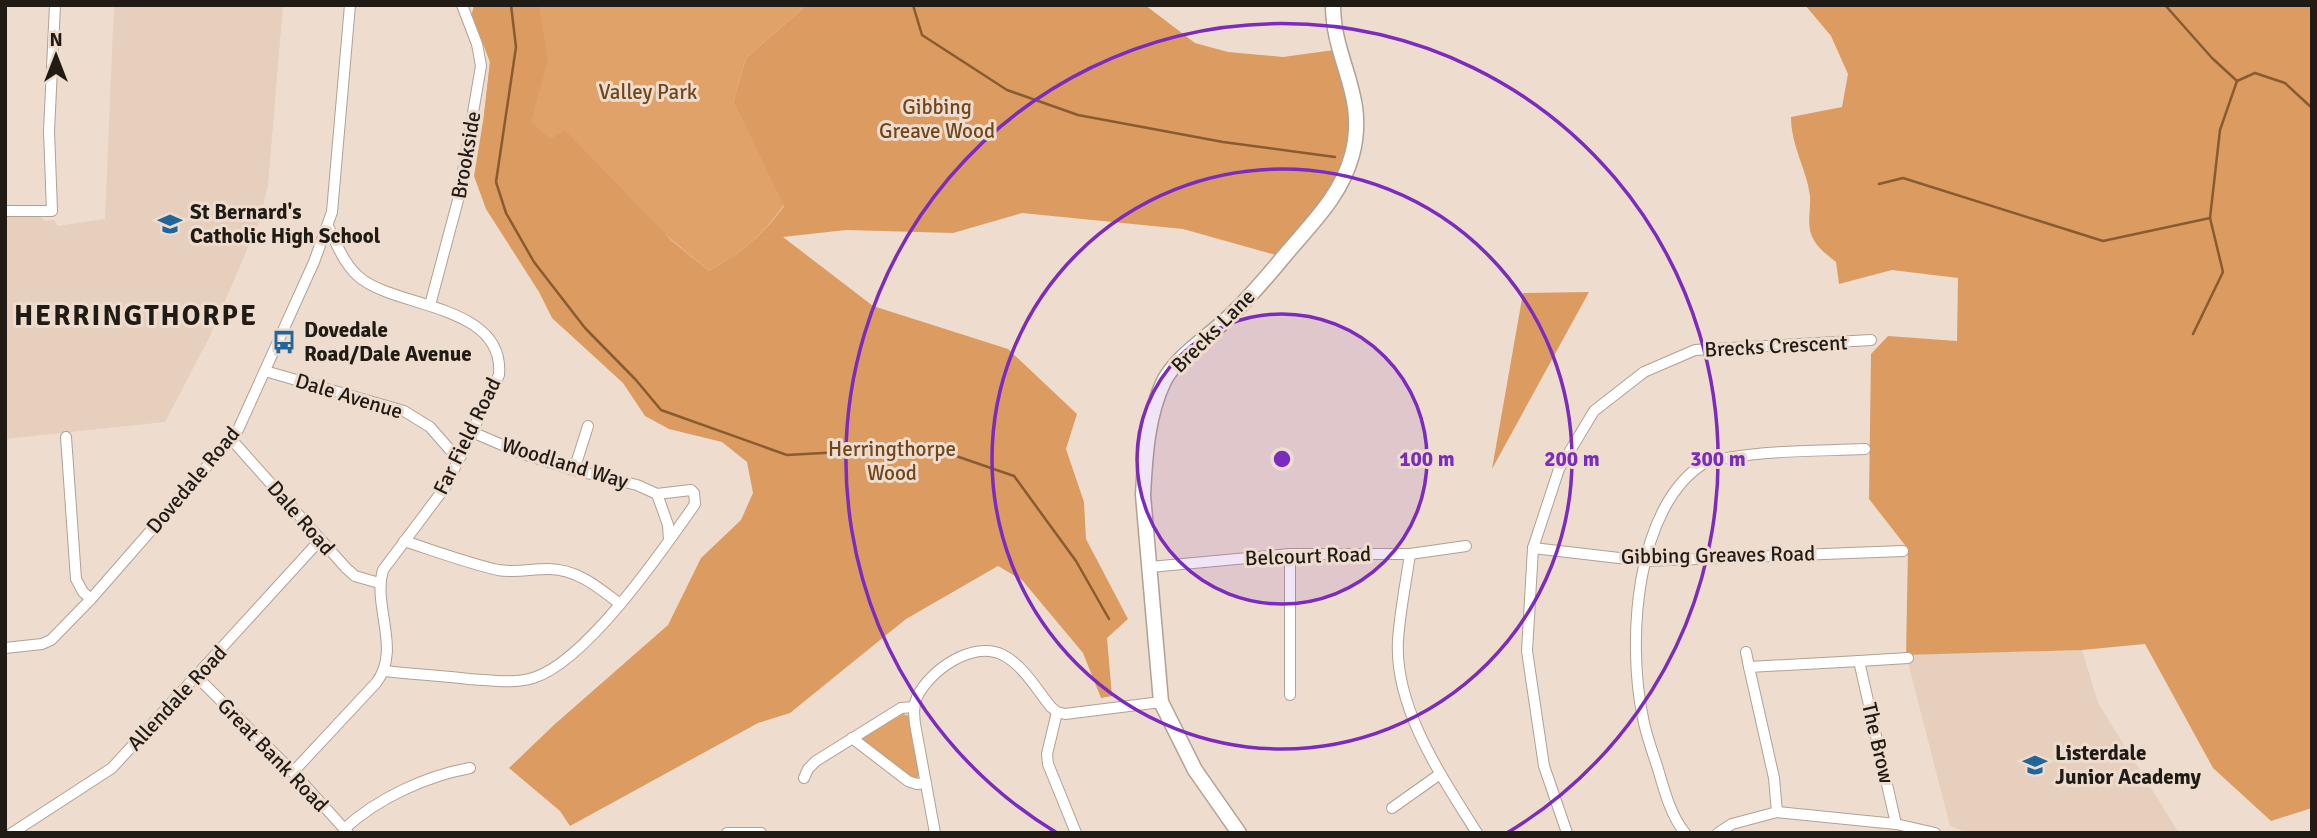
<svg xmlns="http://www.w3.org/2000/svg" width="2317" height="838" viewBox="0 0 2317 838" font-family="Signika,sans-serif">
<rect width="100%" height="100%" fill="#eeddce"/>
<g fill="#e6cfbc">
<path d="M114 5H283L268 185 259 222 209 338 165 422 5 439V216L41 217 45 221 54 220 58 226 105 219Z"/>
<path d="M2082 650 2098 703 2179 833H1968L1950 826 1906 655Z"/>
</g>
<g fill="#e0a268">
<path d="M474 5H807L746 58 733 102 784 205C760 238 743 251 709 271L530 122 484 115 490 62 472 14Z"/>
<path d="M903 714 909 716 920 774 916 779 912 780 862 740V737Z"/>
</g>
<g fill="#dc9c61">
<path d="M474 5H539L548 60 531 122 551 139 565 130 671 240 709 271C743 251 760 238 784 206L733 102 746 58 807 5H1145L1195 43 1228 52 1283 57 1334 50 1350 111 1348 142 1340 172 1323 204 1276 255 1183 229 1022 213 953 233 846 230 783 237 873 306 1008 349 1077 414 1066 449 1084 502 1086 539 1128 619 1107 638 1112 696 1101 698 1083 653 1022 580 998 566 906 619 790 713 758 723 570 826 560 811 509 768 555 724 668 625 701 558 741 520 753 493 747 462 722 442 669 429 645 416 623 383 552 318 539 292 486 209 474 176 484 115 490 62 472 14Z"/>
<path d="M1805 5H2312V808L2271 821 2213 768 2145 644 2082 650 1906 655 1908 549 1869 499 1871 354 1888 336 1957 341 1958 278 1892 270 1839 284 1836 262C1826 254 1816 247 1811 234 1807 221 1811 209 1810 196 1807 170 1791 146 1791 117L1842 107 1848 74 1831 36Z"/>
<path d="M1589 292 1492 469 1523 293Z"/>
</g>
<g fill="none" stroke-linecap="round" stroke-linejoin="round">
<g stroke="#885b31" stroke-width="2.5">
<path d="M511 5 516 47 496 182 506 213 534 262 585 328 636 380 661 410 787 455 877 450 956 456 1014 476 1076 561 1109 619"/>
<path d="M913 5 922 35 1007 90 1078 115 1223 142 1335 157"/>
<path d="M2165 5 2212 58 2237 81 2255 73 2285 83 2312 108"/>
<path d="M1879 184 1903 178 2103 241 2210 218"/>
<path d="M2193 334 2223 272 2210 218 2220 130 2237 81"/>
</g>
<g stroke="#b1a193" stroke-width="12">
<g id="street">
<path d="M5 211H52L49 131 55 5"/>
<path d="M430 305 458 200 481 66 477 44 462 5"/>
<path d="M265 371 404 411 430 427 451 451 461 456"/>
<path d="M66 437 76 579 83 592 91 599"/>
<path d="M232 440 346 568 355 576 379 583"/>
<path d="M574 470 588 426"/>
<path d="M657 494 668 525 669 540"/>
<path d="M404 541C435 551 467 563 498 570 515 573 531 569 548 569 577 569 598 587 620 604"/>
<path d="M1533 548 1645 561 1903 551"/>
<path d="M1290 554V695"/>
<path d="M1410 554C1406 582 1400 611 1398 640 1394 708 1442 777 1477 833"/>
<path d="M1150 567 1290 554H1410L1466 546"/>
<path d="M5 648 42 644 51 640 91 599 237 432 314 262 332 212 350 5"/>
<path d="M1746 652 1749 667"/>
<path d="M1859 661 1908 658"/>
<path d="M384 671C413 674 441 676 469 679 490 680 513 684 533 678 586 662 663 550 695 504L694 493 691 490 657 494 637 485 574 470 523 454 472 432"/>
<path d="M197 677 293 772 348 833"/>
<path d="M1057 712 1047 754 1048 764 1076 833"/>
<path d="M852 738 908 781 917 784 926 783"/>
<path d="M293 772 376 683C402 650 372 606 383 570L446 486 499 375C505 306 402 308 363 280 345 267 337 245 328 226"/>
<path d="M804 778 808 769 816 761 901 708 914 707"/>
<path d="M1392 808 1440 774"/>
<path d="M1777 812 1774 778 1749 667 1859 661 1896 824"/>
<path d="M344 829C378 798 426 776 470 768"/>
<path d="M12 833 112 768 320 540"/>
<path d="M727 833H761"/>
<path d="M935 833 915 724C914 715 913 706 917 697 930 670 973 640 1003 655 1023 665 1037 690 1051 707L1057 712 1065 714 1161 702"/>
<path d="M1567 833 1544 766 1527 651 1533 548 1559 469 1594 411 1644 372 1695 350 1871 340"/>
<path d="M1685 833C1671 816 1664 790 1658 769 1653 753 1646 735 1643 718 1627 644 1634 505 1706 462 1711 459 1720 459 1727 458 1772 450 1819 451 1865 449"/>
<path d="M1718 833 1732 824 1777 812 1896 824 1935 833"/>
</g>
</g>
<g stroke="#b1a193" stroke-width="17">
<path id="secondary" d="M1239 833 1195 770 1161 702 1143 495C1145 458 1147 416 1164 381 1177 356 1207 338 1228 318 1248 299 1267 277 1285 255 1311 224 1341 196 1352 155 1368 95 1333 61 1333 5"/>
</g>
<use href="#street" stroke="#fff" stroke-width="10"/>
<use href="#secondary" stroke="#fff" stroke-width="14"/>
</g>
<circle cx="1282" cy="459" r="145" fill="#7b2cbf" fill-opacity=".12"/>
<g fill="none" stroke="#7b2cbf" stroke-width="3.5">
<circle cx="1282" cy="459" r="145"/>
<circle cx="1282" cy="459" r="290"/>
<path d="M1057 833A436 436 0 1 1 1507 833"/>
</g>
<defs>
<g id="school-bare" transform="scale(1.89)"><path d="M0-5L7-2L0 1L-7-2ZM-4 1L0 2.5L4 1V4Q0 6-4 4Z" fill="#20669a" stroke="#eeddce" stroke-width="2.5" paint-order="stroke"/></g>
<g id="bus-bare" transform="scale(1.89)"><path d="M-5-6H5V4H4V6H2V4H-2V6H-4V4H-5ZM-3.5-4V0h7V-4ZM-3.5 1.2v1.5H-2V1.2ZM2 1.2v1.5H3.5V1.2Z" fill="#20669a" stroke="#eeddce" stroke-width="2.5" paint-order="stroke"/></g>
</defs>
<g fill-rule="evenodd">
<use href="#school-bare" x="170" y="224"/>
<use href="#bus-bare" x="284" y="342"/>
<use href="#school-bare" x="2035" y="765"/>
</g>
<g text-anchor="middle" stroke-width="6" stroke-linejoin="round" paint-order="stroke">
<g font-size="21" fill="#71461b" stroke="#eeddce">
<text x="648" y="99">Valley Park</text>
<text x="937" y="114">Gibbing<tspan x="937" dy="24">Greave Wood</tspan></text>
<text x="892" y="456">Herringthorpe<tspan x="892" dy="24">Wood</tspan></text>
</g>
<g font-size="21" fill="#211b16" stroke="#eeddce">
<text transform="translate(466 155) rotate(-80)" y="7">Brookside</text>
<text transform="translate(1213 331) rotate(-45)" y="7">Brecks Lane</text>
<text transform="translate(1776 346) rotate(-3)" y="7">Brecks Crescent</text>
<text transform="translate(349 396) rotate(17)" y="7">Dale Avenue</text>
<text transform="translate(467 436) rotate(-64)" y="7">Far Field Road</text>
<text transform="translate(565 463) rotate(17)" y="7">Woodland Way</text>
<text transform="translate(193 480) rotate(-50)" y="7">Dovedale Road</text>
<text transform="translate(301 518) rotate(49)" y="7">Dale Road</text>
<text transform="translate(1718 555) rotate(-1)" y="7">Gibbing Greaves Road</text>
<text transform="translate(1308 556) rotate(-2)" y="7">Belcourt Road</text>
<text transform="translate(177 698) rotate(-47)" y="7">Allendale Road</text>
<text transform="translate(1878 743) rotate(77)" y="7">The Brow</text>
<text transform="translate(273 755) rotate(46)" y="7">Great Bank Road</text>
</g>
<g font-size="21" font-weight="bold" fill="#211b16" stroke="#eeddce" text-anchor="start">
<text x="190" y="219">St Bernard's<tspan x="190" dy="24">Catholic High School</tspan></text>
<text x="304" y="337">Dovedale<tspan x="304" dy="24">Road/Dale Avenue</tspan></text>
<text x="2055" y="760">Listerdale<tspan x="2055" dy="24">Junior Academy</tspan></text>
</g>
<g font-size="28" font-weight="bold" letter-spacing="2" fill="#211b16" stroke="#eeddce">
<text x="136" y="325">HERRINGTHORPE</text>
</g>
</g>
<circle cx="1282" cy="459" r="10" fill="#7b2cbf" stroke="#eeddce" stroke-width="3.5"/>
<g font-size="21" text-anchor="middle" font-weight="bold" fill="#7b2cbf" stroke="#eeddce" stroke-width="6" stroke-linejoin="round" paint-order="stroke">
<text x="1427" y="466">100 m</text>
<text x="1572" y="466">200 m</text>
<text x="1718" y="466">300 m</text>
</g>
<rect width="2317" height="838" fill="none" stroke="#211b16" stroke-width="14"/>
<g transform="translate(56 56)" stroke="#eeddce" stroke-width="5" paint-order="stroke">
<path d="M0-5L12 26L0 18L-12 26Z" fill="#211b16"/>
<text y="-10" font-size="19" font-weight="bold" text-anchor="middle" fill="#211b16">N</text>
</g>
</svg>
